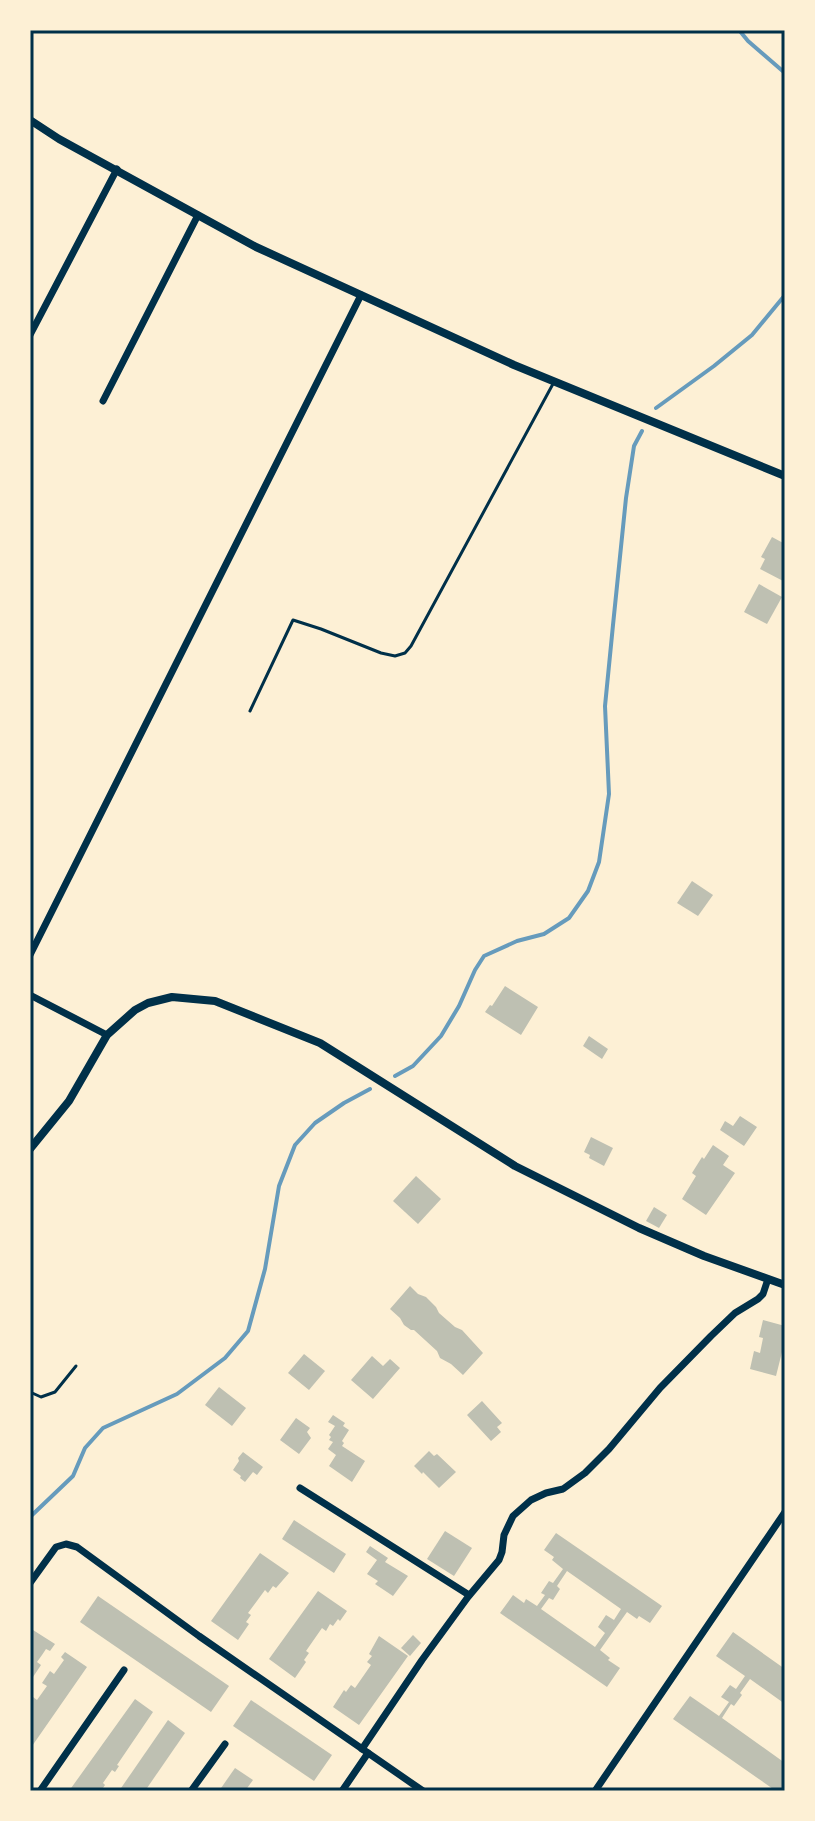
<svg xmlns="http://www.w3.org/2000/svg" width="815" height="1821" viewBox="0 0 815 1821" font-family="Mulish,sans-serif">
<rect width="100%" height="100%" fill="#fdf0d5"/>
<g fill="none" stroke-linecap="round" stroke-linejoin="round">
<g stroke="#669bbc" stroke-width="4">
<path d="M739 30 748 41 785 73"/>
<path d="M656 408 714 366 752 335 785 295"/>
<path d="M395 1076 413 1066 441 1036 459 1006 475 970 484 956 517 941 544 934 569 918 588 891 599 862 609 794 605 706 613 625 626 498 634 446 642 431"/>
<path d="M30 1517 73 1476 85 1448 103 1428 177 1394 225 1358 248 1331 265 1269 279 1186 295 1145 315 1123 344 1103 370 1089"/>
</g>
</g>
<g fill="#bec0b2" fill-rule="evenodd">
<path d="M772 537 785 544V582L760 569 765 559 761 557Z"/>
<path d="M759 584 782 597 767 624 744 612Z"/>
<path d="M692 881 713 895 698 916 677 903Z"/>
<path d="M505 986 538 1007 521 1035 485 1012 490 1005 492 1006Z"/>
<path d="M589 1036 608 1049 602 1059 583 1046Z"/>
<path d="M740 1116 757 1127 744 1146 720 1130 725 1121 733 1126Z"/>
<path d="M591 1137 613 1148 604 1166 589 1158 590 1155 584 1152Z"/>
<path d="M713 1145 729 1156 723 1165 735 1173 706 1215 682 1199 696 1176 692 1173 702 1157 704 1159Z"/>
<path d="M416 1176 441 1199 418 1224 393 1201Z"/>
<path d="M654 1207 667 1215 659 1228 646 1221Z"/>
<path d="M410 1286 418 1294 426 1297 436 1307 439 1313 455 1327 462 1330 483 1353 463 1375 451 1364 440 1358 437 1351 414 1330H411L404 1325 400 1318 390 1309Z"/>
<path d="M763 1320 785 1326V1340L776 1376 750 1369 754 1351 760 1353 763 1338 759 1337Z"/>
<path d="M304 1354 325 1371 309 1390 288 1373Z"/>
<path d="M372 1356 383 1366 390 1359 400 1368 373 1399 351 1380Z"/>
<path d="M219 1387 246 1408 232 1426 205 1405Z"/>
<path d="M482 1401 502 1423 497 1427 501 1432 491 1441 467 1415Z"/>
<path d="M333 1415 345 1423 343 1426 349 1430 342 1441 344 1443 342 1446 365 1461 352 1482 329 1466 336 1455 328 1449 333 1442 329 1440 331 1437 329 1435 335 1426 328 1422Z"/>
<path d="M296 1418 310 1428 307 1432 311 1438 299 1454 280 1440Z"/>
<path d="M429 1451 434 1456 437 1454 456 1472 439 1488 423 1472 422 1474 414 1466Z"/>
<path d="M243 1452 263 1467 257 1475 253 1472 245 1482 240 1478 241 1476 233 1470 239 1461 238 1458Z"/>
<path d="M294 1520 346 1554 334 1573 282 1539Z"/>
<path d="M445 1531 472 1548 454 1576 427 1559Z"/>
<path d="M556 1533 662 1606 650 1623 639 1616 637 1619 627 1612 600 1650 610 1658 608 1660 620 1668 607 1687 500 1613 513 1595 524 1603 526 1599 537 1606 545 1595 541 1593 549 1581 553 1583 563 1569 552 1560 554 1557 544 1550ZM567 1571 621 1609 614 1620 606 1615 598 1627 605 1633 595 1647 541 1609 549 1598 553 1600 560 1589 557 1586Z"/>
<path d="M370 1546 388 1558 385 1562 408 1576 393 1596 375 1584 378 1581 367 1574 377 1560 366 1552Z"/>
<path d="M260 1553 289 1573 276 1588 273 1586 268 1593 265 1590 248 1613 251 1615 246 1622 249 1624 238 1640 211 1621Z"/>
<path d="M318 1591 347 1611 340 1621 338 1619 333 1626 330 1624 326 1631 322 1628 306 1651 309 1653 304 1660 306 1662 295 1678 269 1659Z"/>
<path d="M98 1596 229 1686 211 1712 80 1622Z"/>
<path d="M33 1630 55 1644 50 1651 46 1649 42 1655 37 1662 41 1665 33 1677 30 1675V1635Z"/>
<path d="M733 1632 785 1669V1704L750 1679 740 1693 742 1695 734 1706 731 1704 722 1718 785 1763V1791H776L673 1719 690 1696 719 1716 729 1702 721 1697 730 1685 736 1689 745 1676 716 1656Z"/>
<path d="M413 1635 421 1643 410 1656 401 1648Z"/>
<path d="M379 1636 408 1656 359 1725 333 1707 344 1690 346 1692 351 1685 355 1688 371 1665 367 1662 372 1656 369 1654Z"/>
<path d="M65 1652 87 1667 30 1749V1701L33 1697 37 1700 47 1686 42 1683 50 1671 54 1674 64 1660 61 1657Z"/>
<path d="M135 1699 153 1712 117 1765 119 1766 115 1772 112 1770 103 1783 105 1785 101 1791H69Z"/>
<path d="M251 1700 332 1755 314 1781 233 1726Z"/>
<path d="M168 1720 185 1733 145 1791H119Z"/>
<path d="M235 1768 253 1780 245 1791H219Z"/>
</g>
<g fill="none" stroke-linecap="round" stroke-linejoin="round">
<path stroke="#003049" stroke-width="3" d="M30 1392 41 1397 55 1392 76 1366"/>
<path stroke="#003049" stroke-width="3" d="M250 711 293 620 321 629 381 653 395 656 405 653 411 646 554 382"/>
<g stroke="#003049" stroke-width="7">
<path d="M30 335 117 169"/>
<path d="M103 401 198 215"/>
<path d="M30 955 361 295"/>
<path d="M30 995 107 1035"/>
<path d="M300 1488 469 1595"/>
<path d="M30 1583 56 1547 66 1544 77 1547 199 1636 423 1791"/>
<path d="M362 1749 422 1660 468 1597 499 1560 502 1552 504 1535 513 1516 531 1500 546 1493 563 1489 585 1473 609 1449 660 1388 711 1336 735 1313 758 1299 763 1294 768 1279"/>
<path d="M40 1791 124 1670"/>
<path d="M191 1791 225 1744"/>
<path d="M342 1791 368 1753"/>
<path d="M595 1791 785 1512"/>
</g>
<g stroke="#003049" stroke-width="8">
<path d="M30 120 59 139 256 247 514 365 785 476"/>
<path d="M30 1149 69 1101 107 1035 135 1010 148 1003 172 997 215 1001 320 1043 515 1166 639 1228 704 1256 785 1285"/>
</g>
</g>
<rect width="815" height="1821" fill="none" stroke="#fdf0d5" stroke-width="64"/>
<rect x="32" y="32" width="751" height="1757" fill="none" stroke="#003049" stroke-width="3"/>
</svg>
